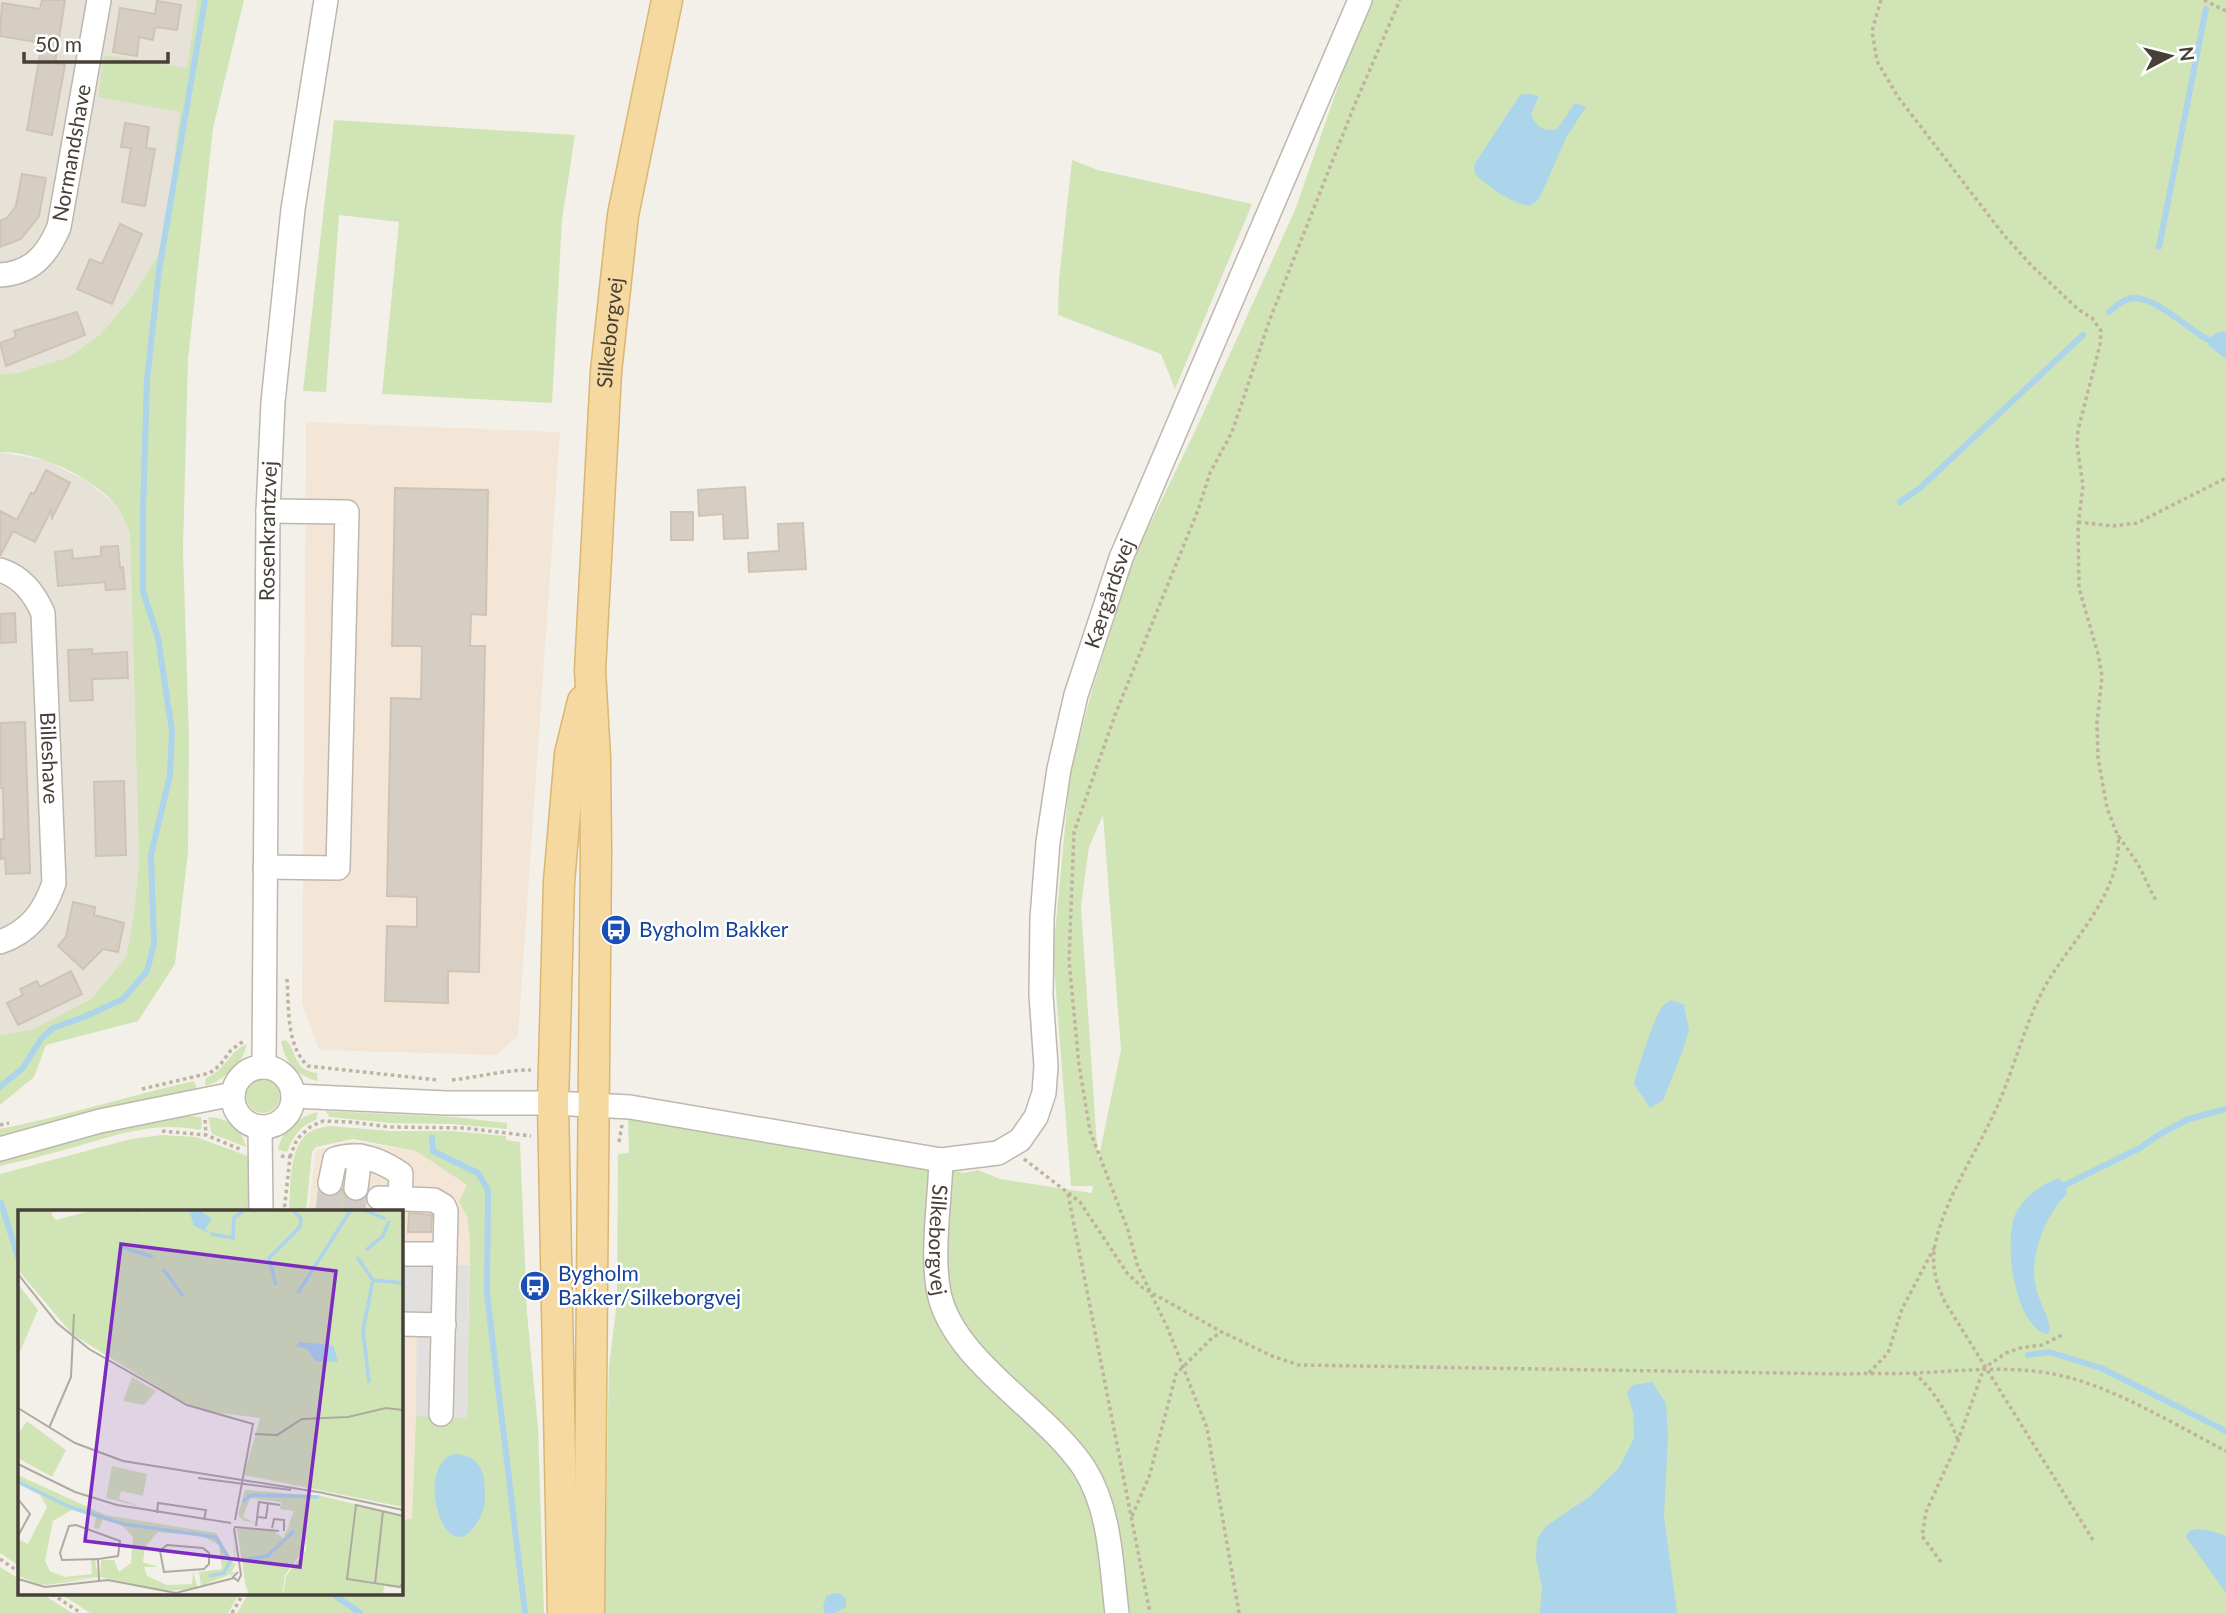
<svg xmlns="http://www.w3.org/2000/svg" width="2226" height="1613" viewBox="0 0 2226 1613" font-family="Lato,sans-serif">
<rect width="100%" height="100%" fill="#f3f0ea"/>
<g fill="#e7e2d8">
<path d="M0 0H197L163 249 134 294 101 334 69 357 18 373 0 374Z"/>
<path d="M0 452 47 461 85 480 115 504 130 533 139 862 134 913 126 957 91 999 32 1031 0 1035Z"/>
</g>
<g fill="#f3e6d7">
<path d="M306 422 560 432 518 1036 496 1055 319 1050 302 1003Z"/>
<path d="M352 1141 416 1151 467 1185 459 1202 467 1216 470 1240 467 1418 416 1417 412 1520H401V1212H308L316 1150Z"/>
</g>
<g fill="#d1e4b6" fill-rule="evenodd">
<path d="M197 0H244L213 128 188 360 183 549 189 738 188 852 175 964 138 1021 46 1045 34 1077 0 1105V1035L32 1030 91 999 126 957 134 913 139 862 130 533C125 524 121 511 114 503 90 476 36 451 0 452V374L18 373 69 357 101 334 134 294 163 248 180 112 98 97 104 55 187 68Z"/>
<path d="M1372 0H2226V1613H604L609 1367 617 1301 618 1154 629 1153 628 1120 637 1116 964 1173 978 1170 1000 1179 1092 1193 1093 1186H1071L1053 953 1070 775 1092 690 1134 557 1196 429 1295 210 1350 52ZM1103 815 1121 1050 1098 1161 1081 906 1089 847Z"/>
<path d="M334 120 575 135 562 220 552 403 382 394 399 222 339 215 326 392 303 391Z"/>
<path d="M1072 160 1098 170 1252 204 1175 389 1161 354 1058 315 1059 280Z"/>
<path d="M286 1040C298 1053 293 1070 317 1073L318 1081C298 1077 284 1061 281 1041Z"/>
<path d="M247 1044C243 1063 224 1081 205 1086L206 1078C225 1071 229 1051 247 1044Z"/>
<circle cx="263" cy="1096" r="17"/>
<path d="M194 1081 197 1089 133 1102 0 1137V1129C65 1116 129 1096 194 1081Z"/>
<path d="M326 1111 454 1117 507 1123V1129L452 1124 390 1123 329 1117Z"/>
<path d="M318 1112 316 1120C300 1125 293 1137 287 1152L278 1150C282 1129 298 1117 318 1112Z"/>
<path d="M190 1116 201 1117 202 1128 199 1130C152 1120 109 1138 64 1150 43 1156 21 1161 0 1166V1159L127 1124Z"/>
<path d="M208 1117C227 1117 242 1128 246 1147L212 1134Z"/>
<path d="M329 1126 391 1131H452L506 1136V1140L520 1142 527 1313 538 1427 544 1613H237L248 1594H401V1520L412 1519 416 1416 467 1417 470 1240 467 1216 459 1202 467 1185 416 1151 353 1139 316 1147 312 1152 306 1212H289C291 1188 287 1143 313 1130 318 1128 324 1127 329 1126Z"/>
<path d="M162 1135 196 1137 248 1156 250 1212H19V1566L0 1553V1174L131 1139Z"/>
<path d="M0 1567 19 1579V1594H42L72 1613H0Z"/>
<path d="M61 1594H239L228 1613H90Z"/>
</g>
<path fill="#e2e0de" d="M401 1265H469L467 1418 416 1416 417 1316 401 1315Z"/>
<g fill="#acd4ea">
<path d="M1529 94 1539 96 1531 114C1537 127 1542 132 1557 129L1575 103 1586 107 1567 136 1539 199 1530 206C1511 203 1490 188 1475 174L1474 165 1520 95Z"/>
<path d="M2219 332H2226V359L2209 346 2207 339Z"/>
<path d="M1672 1000 1684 1005 1689 1030 1683 1050 1663 1100 1650 1108 1634 1084C1637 1071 1655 1014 1663 1006 1665 1003 1669 1002 1672 1000Z"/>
<path d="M2059 1178 2065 1185 2067 1194C2044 1216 2026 1263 2038 1295 2043 1310 2048 1313 2050 1331L2047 1334C2014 1327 2002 1237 2017 1211 2026 1195 2042 1184 2059 1178Z"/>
<path d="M1652 1382 1666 1403 1668 1437 1664 1516 1677 1613H1540L1542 1586 1536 1560 1537 1540 1545 1527 1589 1497 1619 1468 1634 1438 1633 1412 1627 1393 1633 1385Z"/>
<path d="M455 1454C482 1456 485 1473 485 1497 485 1508 481 1518 474 1527 444 1569 413 1465 455 1454Z"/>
<path d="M2197 1529 2212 1531 2226 1536V1593L2186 1537 2189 1531Z"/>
<path d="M835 1593 841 1594 846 1598V1607L835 1613H825L823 1608 826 1596Z"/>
</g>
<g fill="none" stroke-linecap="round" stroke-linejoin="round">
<g stroke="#acd4ea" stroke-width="6">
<path d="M2159 247 2206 9"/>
<path d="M2109 312C2116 306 2124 299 2133 298 2155 297 2187 328 2207 339"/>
<path d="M1900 502 1920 488 2083 335"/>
<path d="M0 1087 23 1068 41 1039 53 1028 84 1017 123 999 147 971 154 944 151 855 170 775 172 731 158 638 143 591V510L147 380 159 270 205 0"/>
<path d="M432 1138 433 1151 478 1173 488 1190 487 1294 525 1613"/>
<path d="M2065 1185 2140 1148 2160 1134 2189 1119 2226 1109"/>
<path d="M1 1203 19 1260"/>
<path d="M2028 1355 2049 1352 2101 1368 2226 1431"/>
<path d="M333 1594 360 1613"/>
</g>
</g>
<g fill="#d7cec3" stroke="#cec3b4" stroke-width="2">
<path d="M42 0H65L55 63 65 65 52 135 27 130 42 43 0 36 2 3 40 9Z"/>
<path d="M157 1 181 5 177 30 155 27 153 40 139 37 137 56 113 52 120 8 155 14Z"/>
<path d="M125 123 149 127 146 148 155 149 145 206 122 202 131 148 121 147Z"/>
<path d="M22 174 46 178 39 216 21 239 0 247V221L7 218 16 206Z"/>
<path d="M120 224 142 234 112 304 77 289 90 259 102 264Z"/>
<path d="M77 312 85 335 6 366 0 343 16 337 14 331Z"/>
<path d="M46 470 70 483 52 518 51 510 35 542 13 531 0 556V511L17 520 31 493 34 494Z"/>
<path d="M745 487 748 538 724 539 723 514 699 516 698 490Z"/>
<path d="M395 488 488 490 486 615 471 614 470 646H485L479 972 448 971V1003L385 1001 387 926 417 927V897L387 896 391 698 421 699 422 646H392Z"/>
<rect x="671" y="512" width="22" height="28"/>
<path d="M803 523 806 569 749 572 748 553 779 551 778 524Z"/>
<path d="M118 546 120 568 123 567 125 589 106 590 105 582 58 586 55 552 72 550 73 559 101 556V547Z"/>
<path d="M15 613 16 642 0 643V614Z"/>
<path d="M92 649V654L127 652 128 678 92 679 93 700 70 701 68 650Z"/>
<path d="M25 722 30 873 6 874 5 858 1 859V839H4L3 788H0V723Z"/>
<path d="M124 781 126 855 96 856 94 782Z"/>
<path d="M73 902 95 907 94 915 124 923 118 952 103 949 83 969 58 946 66 937Z"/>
<path d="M71 971 82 994 18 1025 7 1003 23 995 20 989 37 981 40 987Z"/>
<path d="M342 1189 348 1200 355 1202 363 1200 361 1212H318L320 1193 326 1196H334Z"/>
<path d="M409 1213 432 1215 431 1232H408Z"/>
</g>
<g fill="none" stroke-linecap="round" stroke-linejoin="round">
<g stroke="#d1cdc6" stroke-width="23" stroke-dasharray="23 11" stroke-linecap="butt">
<path d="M327 1212 330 1183"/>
<path d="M354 1212 356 1188"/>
</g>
<g stroke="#beb7ad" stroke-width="26">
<g id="minor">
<path id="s1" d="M0 275C32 273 47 255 59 227L99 0"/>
<path id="s2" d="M0 570C22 577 34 593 43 613L54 883C44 912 29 932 0 942"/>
<path d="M265 867 338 868 347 512 268 511"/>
<path id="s3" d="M264 1067 268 511 273 402 293 209 326 0"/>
<circle cx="263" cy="1097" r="30"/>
<path id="s4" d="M293 1096 446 1103H553L630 1107 941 1160 998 1153 1020 1140 1036 1117 1044 1093 1046 1066 1041 995 1042 918 1048 842 1059 769 1076 695 1121 558 1360 0"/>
<path d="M260 1127 261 1212"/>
<path d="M0 1149 100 1121 233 1094"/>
<path id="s5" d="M941 1160C940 1200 931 1254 939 1293 953 1361 1047 1411 1084 1468 1111 1510 1111 1565 1117 1613"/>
<path d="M330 1183 335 1159C359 1151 381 1160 401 1174L400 1199"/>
<path d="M356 1188 360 1156"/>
<path d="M379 1198 434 1200 444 1206 446 1211 445 1254"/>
<path d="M401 1254H445L441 1414"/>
<path d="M401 1324 444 1325"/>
</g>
</g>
<g stroke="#dab671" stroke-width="33">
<g id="major">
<path d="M563 1613 553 1103 559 882 570 754 583 701"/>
<path id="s6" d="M589 1613 596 850 595 758 590 670 606 372 623 215 667 0"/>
</g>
</g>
<g stroke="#bfb29f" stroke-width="3.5" stroke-dasharray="3.5 3.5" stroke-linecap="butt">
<path d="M1881 0 1872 31 1877 61 1898 97 2003 234 2031 265 2079 310 2092 318 2101 331 2100 345 2078 430 2077 445 2083 486 2078 526 2079 588 2098 654 2102 676 2097 723 2098 758 2107 808 2117 834 2138 864 2156 901"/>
<path d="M2204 0 2226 11"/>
<path d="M2078 522 2113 526 2137 523 2226 478"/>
<path d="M287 979C289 1007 286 1046 308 1066L438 1080"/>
<path d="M452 1080C479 1077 504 1070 531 1070"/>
<path d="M142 1089 210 1073 220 1065 231 1050 245 1040"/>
<path d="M205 1120 206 1135"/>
<path d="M0 1125 9 1123"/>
<path d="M162 1131 206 1135 242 1150"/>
<path d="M619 1142 622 1125"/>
<path d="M281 1156 290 1157 284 1212"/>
<path d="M290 1157 297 1139 310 1127 323 1121 351 1122 390 1127 464 1128 531 1136"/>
<path d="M1024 1159 1080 1202 1127 1273 1143 1288 1222 1332 1272 1356 1299 1365 1844 1374C1867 1373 1891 1374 1914 1373 1965 1371 2017 1364 2067 1377 2123 1392 2175 1425 2226 1451"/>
<path d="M1068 1194 1150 1613"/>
<path d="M1869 1373 1888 1353 1902 1309 1934 1248"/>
<path d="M1914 1373C1936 1392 1947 1413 1958 1440"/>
<path d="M1132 1516 1149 1477 1176 1374 1212 1338 1222 1332"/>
<path d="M2093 1540 1945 1302C1936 1283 1931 1266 1935 1245 1945 1197 1976 1154 1996 1109 2015 1068 2025 1020 2048 981 2075 937 2123 890 2118 835"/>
<path d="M0 1559 19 1572"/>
<path d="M1941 1562 1922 1536 1926 1512 1958 1441 1984 1368 2006 1353 2020 1348 2042 1345 2062 1335"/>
<path d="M52 1594 81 1613"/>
<path d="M232 1613 243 1594"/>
<path d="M1239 1613 1207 1428 1168 1329 1137 1264 1128 1230 1090 1131 1079 1065 1069 961 1074 832 1115 715 1198 510 1210 473 1232 432 1270 319 1355 104 1400 0"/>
</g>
<use href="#minor" stroke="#fff" stroke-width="23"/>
<use href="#major" stroke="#f6d9a0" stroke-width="30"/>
</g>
<defs>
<g id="bus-disc" transform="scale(1.575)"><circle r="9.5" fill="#1a4fb4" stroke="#fff"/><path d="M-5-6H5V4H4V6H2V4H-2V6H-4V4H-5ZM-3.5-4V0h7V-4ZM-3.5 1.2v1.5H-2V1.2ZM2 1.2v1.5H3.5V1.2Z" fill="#fff"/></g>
</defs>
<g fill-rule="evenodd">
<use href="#bus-disc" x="616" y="930"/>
<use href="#bus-disc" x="535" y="1286"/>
</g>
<g text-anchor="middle" stroke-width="5" stroke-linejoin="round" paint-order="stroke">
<g font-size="21" fill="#474038" stroke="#fff">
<text dy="7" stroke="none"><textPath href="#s1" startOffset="156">Normandshave</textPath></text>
<text dy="7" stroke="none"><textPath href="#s6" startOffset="1281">Silkeborgvej</textPath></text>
<text dy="7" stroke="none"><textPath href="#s3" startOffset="536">Rosenkrantzvej</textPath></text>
<text dy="7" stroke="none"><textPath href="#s4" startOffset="1297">Kærgårdsvej</textPath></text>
<text dy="7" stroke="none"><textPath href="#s2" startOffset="208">Billeshave</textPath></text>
<text dy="7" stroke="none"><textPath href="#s5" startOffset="80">Silkeborgvej</textPath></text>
</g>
<g font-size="21" fill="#164399" stroke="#fff" text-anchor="start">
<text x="639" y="937">Bygholm Bakker</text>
<text x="558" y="1281">Bygholm<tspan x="558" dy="24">Bakker/Silkeborgvej</tspan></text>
</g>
</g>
<g transform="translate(18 1210)">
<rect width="385" height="385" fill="#f3f0ea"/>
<path d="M0 0H39L33 4 38 10 75 0H125L122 7 126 0H385V297L226 265 242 208 187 201 159 189 54 124 0 60ZM0 74 20 100 0 146ZM114 167 138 181 126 195 105 191ZM9 211 48 240 34 267 0 248V224ZM94 256 129 264 125 286 103 281 101 289 124 297 88 288ZM0 265 87 305 198 323 217 355 215 322 218 354 213 363 218 361 212 367 213 364 183 376 181 362 204 359 201 335 184 326 140 322 127 337 125 352 140 357H126L129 366 149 375 174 374 175 361 180 379 143 381 86 369 122 375 82 367 83 350H96L101 362 113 353 115 327 102 313 85 309 81 319 76 318 78 307 54 300 35 311 27 351 32 361 47 367 74 364 73 350H77L80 367 20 373 79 368 28 375 10 372 0 368 17 372 0 366V329L10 334 29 297 22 285 0 273ZM227 280 303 286 385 305V385L384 379 366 376 365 385H265L268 366 288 340 287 328 283 324 286 339 267 365 264 385H231L228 376 229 385 219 319 254 320 265 328 270 318 275 319 270 317 276 301 262 299 263 292 232 288 225 307 237 313 226 311 220 305Z" fill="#d1e4b6"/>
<path d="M171 0H181L194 9 187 19 193 24 176 16ZM281 132 315 135 320 152 297 151 289 139 278 136Z" fill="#acd4ea"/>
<path fill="none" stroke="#acd4ea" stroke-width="3.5" d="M346 0 368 9M193 24 215 28 216 8 225 1M104 37 135 47M348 40 365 26 371 11M339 47 355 70 385 73M145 59 165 86M258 75 251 48 282 17 283 8 276 2M280 83 332 1M351 173 345 120 355 70M0 272 52 297 105 314 198 327 212 351 206 363 191 366M225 292 233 285 301 287M227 350 249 346 276 321"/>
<path fill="none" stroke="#aeaaa3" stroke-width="2" d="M0 64 39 113 71 139 169 195 235 214 217 310M0 198 57 233 105 251 306 283M31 218 53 167 56 104M237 224 259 225 284 209 330 207 368 198 385 200M0 254 57 282 99 295 213 313M180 268 273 280M305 283 385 300M0 289 12 304 0 326M139 303 140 293 188 300 186 310M385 306 338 295 329 369 382 377 385 372M240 307 248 308 250 293M238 316 241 292 262 295M216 317 261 321M216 318 223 365 220 371 215 367 220 362M254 318 256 309 266 310V321M149 335 185 338 191 343V354L186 359 146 362 142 341ZM80 349 44 350 42 343 51 316 58 315 102 331 100 346 80 349 81 370M0 369 27 377 90 370 158 383 216 368M357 374 365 301M48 385H78"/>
<path fill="#7b2cbf" fill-opacity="0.15" stroke="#7b2cbf" stroke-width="3.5" d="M103 34 318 61 282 357 67 331Z"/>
<rect width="385" height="385" fill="none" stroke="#474038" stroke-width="3.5"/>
</g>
<g transform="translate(2170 56) rotate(83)" stroke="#ffffff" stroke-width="5" paint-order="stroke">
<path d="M0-5L12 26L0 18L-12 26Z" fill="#474038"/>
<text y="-10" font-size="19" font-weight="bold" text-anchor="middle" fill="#474038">N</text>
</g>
<path d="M24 52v10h144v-10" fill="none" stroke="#474038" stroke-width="3.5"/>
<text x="35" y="52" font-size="21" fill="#474038" stroke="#ffffff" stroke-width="5" paint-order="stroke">50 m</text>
</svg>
